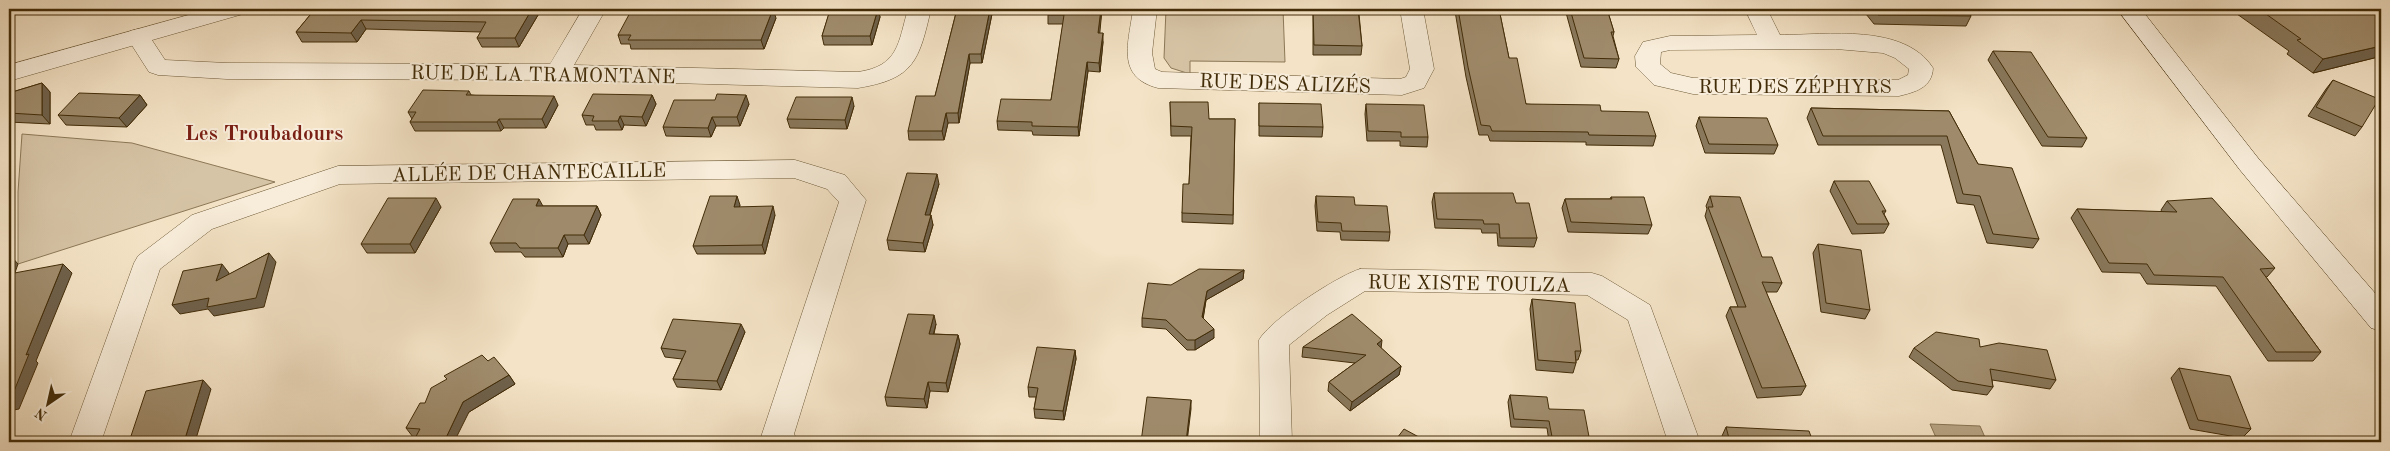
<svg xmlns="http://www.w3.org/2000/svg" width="2390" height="451" viewBox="0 0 2390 451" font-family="'Old Standard TT',serif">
<rect width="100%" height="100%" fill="#f4e3c6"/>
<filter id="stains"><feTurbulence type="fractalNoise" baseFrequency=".004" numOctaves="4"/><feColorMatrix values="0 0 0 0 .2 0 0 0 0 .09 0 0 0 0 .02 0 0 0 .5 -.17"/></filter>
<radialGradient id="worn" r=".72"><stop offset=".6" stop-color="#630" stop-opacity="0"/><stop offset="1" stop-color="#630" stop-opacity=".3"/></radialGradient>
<g fill="#d6c4a6" stroke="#8c7857">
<path d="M1166 9H1283L1285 62 1190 61V74L1171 68 1164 58Z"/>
<path d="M22 134 132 143 275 182 18 264V192Z"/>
</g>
<path fill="#b7a585" stroke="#887553" d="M1930 424 1980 426 1987 442H1938Z"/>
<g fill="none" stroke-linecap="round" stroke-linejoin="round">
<g stroke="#6e5a38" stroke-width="1">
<g id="minor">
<path d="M583 9H606L574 65 858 72C899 66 898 43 908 9H931C919 61 914 79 858 88L558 80 227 79 158 75 149 72 126 36 130 31 138 29 146 31 165 60 227 63 550 64Z"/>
<path d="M1133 9H1157L1152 53 1155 69 1162 72 1400 79 1406 77 1410 69 1400 9H1423L1434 69 1424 88 1402 95 1158 88C1115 77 1129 42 1133 9Z"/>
<path d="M1745 9H1767L1780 35C1827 35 1904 23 1933 68 1932 88 1915 92 1899 96L1693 94 1654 85 1636 67 1635 56 1643 42 1670 36 1757 35ZM1836 49 1883 53 1895 58 1909 69 1908 75 1898 80 1693 78 1671 73 1660 64 1661 52 1670 50Z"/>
<path d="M795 160 845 175 866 200 794 434 798 442H761L760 440 839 202 827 189 794 178 340 184 212 229 160 269 101 442H69L134 263 138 256 192 215 338 166Z"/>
<path d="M1360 269 1592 273 1602 276 1650 305 1700 442H1668L1628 320 1587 295 1365 291 1327 315 1289 345 1292 442H1260L1259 340C1270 320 1337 276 1360 269Z"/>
</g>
</g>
<g stroke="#6e5a38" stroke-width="1">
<path id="tertiary" d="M210 9H247L243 14 9 81V65Z"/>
</g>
<g stroke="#422c08" stroke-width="1">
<path id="secondary" d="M2117 9H2141L2258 158 2381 300V331L2371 328 2240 170Z"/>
</g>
<use href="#minor" fill="#f8edda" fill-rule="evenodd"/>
<use href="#tertiary" fill="#f8edda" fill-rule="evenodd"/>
<use href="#secondary" fill="#f8edda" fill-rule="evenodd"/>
</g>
<g fill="#89785c" stroke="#422c08">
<path d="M315 9 541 10 519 47H482L477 38 481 32 366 29 357 42H302L296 32Z"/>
<path d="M827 9H878L880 17 872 45H824L822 36 829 14Z"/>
<path d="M957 9H993L982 63H970L959 123H948L944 140H909L908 131 935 96Z"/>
<path d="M1049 9H1102L1099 33 1103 42 1100 72 1088 71 1079 136 1033 135 1032 131 998 130 997 121 1051 100 1063 24H1048V15Z"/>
<path d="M1313 9H1368V14H1359L1362 46 1361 55H1313Z"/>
<path d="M1455 9H1499L1509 58 1526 104 1601 111 1656 136 1653 146 1586 145V142L1490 141 1488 135H1479L1466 77 1455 11Z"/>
<path d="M1565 9H1607L1614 32 1613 36 1619 59 1616 68 1581 67Z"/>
<path d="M1862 9H1967L1971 16 1966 26 1874 24Z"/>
<path d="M2230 9H2381V61L2378 57 2313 73 2287 54 2289 51Z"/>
<path d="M776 18 764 49H631L630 44H621L618 35Z"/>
<path d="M1993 51 2087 138 2082 147 2042 146 1988 60Z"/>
<path d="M2333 80 2362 127 2355 136 2308 116 2326 89Z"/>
<path d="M42 83 50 92V124L9 122V93Z"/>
<path d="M469 91 471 95 558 105 546 128H504L501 131H415L410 122 412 119 408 112Z"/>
<path d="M140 95 147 105 127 127 66 125 58 115Z"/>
<path d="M652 95 656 104 646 126 624 125 622 130H596L594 125H586L582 115Z"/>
<path d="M1170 102 1209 119H1235L1233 224 1182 222V213L1189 184 1191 136H1171Z"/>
<path d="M1259 103 1323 127 1322 137 1259 136Z"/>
<path d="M749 104 740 126H716L711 137 666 136 663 127Z"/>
<path d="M1366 104 1428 137 1427 147 1400 146V141H1367L1365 114Z"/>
<path d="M854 106 847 129 790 128 787 119Z"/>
<path d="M1811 108 1949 111 1978 164 2039 239 2033 248 1987 243 1974 205 1957 203 1941 145H1818L1807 118Z"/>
<path d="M1699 117 1778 145 1774 154 1705 153 1696 126Z"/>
<path d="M1834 181 1886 211 1884 214 1889 224 1884 233 1852 234 1830 191Z"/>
<path d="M939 184 930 215 933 225 925 252 889 250 887 240Z"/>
<path d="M1434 193 1516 203 1537 238 1534 247 1498 246 1497 233H1482L1481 229 1435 228 1432 202Z"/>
<path d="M1316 196 1355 205 1390 232 1389 241 1341 240 1340 232 1317 231 1315 206Z"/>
<path d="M1710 196 1762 257 1782 283 1777 292H1766L1806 386 1801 395 1757 398 1726 316 1730 307H1738L1705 216 1707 209 1706 206Z"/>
<path d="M1611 197 1652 225 1648 234 1568 232 1562 208 1565 199H1610Z"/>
<path d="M2167 201 2275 268 2267 277H2266L2321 352 2313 361H2268L2216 286 2147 284 2140 273 2102 272 2071 218 2077 209 2162 212 2161 210Z"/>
<path d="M740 205 739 207 775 215 765 254H697L693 246Z"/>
<path d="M543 206H597L601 215 589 244H568L563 257H525L521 252H495L490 243Z"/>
<path d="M441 207 415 253H367L361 244Z"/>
<path d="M1818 244 1870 310 1865 319 1821 312 1813 253Z"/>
<path d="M1244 270 1243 279 1206 300 1203 318 1214 338 1195 350H1187L1166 329 1142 327V318Z"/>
<path d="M1532 299 1581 351 1578 360H1576V363L1573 373 1536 370 1530 309Z"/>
<path d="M936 324 934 334 958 335 960 344 948 392 930 391 927 408 887 406 885 397Z"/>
<path d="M745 332 721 390 677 387 673 379 682 359 665 357 661 348Z"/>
<path d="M1303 347 1381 348 1401 366 1399 375 1350 411 1328 391 1329 382 1355 363 1302 357Z"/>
<path d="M1980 347 2056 380 2050 389 1992 380 1993 387 1987 395 1952 390 1909 357 1914 348Z"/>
<path d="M1075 350 1076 359 1064 420 1035 418 1034 409 1036 397H1029L1028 387Z"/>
<path d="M488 361 509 375 515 384 469 412 415 437H413L406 428 425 403Z"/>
<path d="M2179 368 2251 429 2242 438 2190 429 2171 378Z"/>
<path d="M1510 395 1549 409 1590 442H1549L1547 428 1511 427 1508 402Z"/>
<path d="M1726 427 1813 442H1723L1722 436Z"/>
</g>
<g fill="#6f614b" stroke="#422c08">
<path d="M532 9H541V10L519 47 515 38Z"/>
<path d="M773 9 776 18 764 49 761 40Z"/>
<path d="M878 9 880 17 872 45 870 36Z"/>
<path d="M990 9H993L982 63 981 54Z"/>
<path d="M1101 9H1102L1099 42 1098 33Z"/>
<path d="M361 20 366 29 357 42 351 33Z"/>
<path d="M1103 33V42L1100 72 1099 63Z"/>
<path d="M2381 46V54L2378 57 2313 73 2323 59Z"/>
<path d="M969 54 970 63 959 123 958 113Z"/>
<path d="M1087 62 1088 71 1079 136 1078 127Z"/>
<path d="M42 83 50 92V124L42 115Z"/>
<path d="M140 95 147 105 127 127 119 118Z"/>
<path d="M652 95 656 104 646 126 642 117Z"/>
<path d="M746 95 749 104 740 126 737 117Z"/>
<path d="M554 96 558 105 546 128 542 119Z"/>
<path d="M852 97 854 106 847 129 845 120Z"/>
<path d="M946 113 948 123 944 140 942 131Z"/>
<path d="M620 116 624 125 622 130 618 121Z"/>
<path d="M712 117 716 126 711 137 708 128Z"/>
<path d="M499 119 504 128 501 131 497 122Z"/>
<path d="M937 174 939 184 927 224 925 215Z"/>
<path d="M737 196 740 205 737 216 734 207Z"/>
<path d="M436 198 441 207 415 253 410 244Z"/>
<path d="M539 199 544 208 536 206Z"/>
<path d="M597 206 601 215 589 244 584 235Z"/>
<path d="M773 206 775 215 765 254 762 245Z"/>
<path d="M931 215 933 225 925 252 923 243Z"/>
<path d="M564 235 568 244 563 257 558 248Z"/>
<path d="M269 253 276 262 264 307 214 316 208 309 180 314 172 305Z"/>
<path d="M10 255 18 264 11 284 9 281V258Z"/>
<path d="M63 264 72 273 36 361 38 363 19 409 9 411V401L26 355Z"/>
<path d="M222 264 229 273 224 290 216 281Z"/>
<path d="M1244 270 1243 279 1206 300 1202 326V317L1207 291Z"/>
<path d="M934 315 936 324 931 343 929 334Z"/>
<path d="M741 324 745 332 721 390 717 381Z"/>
<path d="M1214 329V338L1195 350V340Z"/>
<path d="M958 335 960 344 948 392 946 383Z"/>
<path d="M1382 340 1381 349 1377 344Z"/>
<path d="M1075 350 1076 359 1064 420 1063 411Z"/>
<path d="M1401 366 1399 375 1350 411 1352 402Z"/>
<path d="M509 375 515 384 469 412 454 442H444L463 402Z"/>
<path d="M203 380 211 389 195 442H184Z"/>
<path d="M928 382 930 391 927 408 924 399Z"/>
<path d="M1191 400V409L1187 442H1186Z"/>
</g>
<g fill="#9f8b6b" stroke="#422c08">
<path d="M315 9H532L515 38H477L486 22 361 20 351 33 296 32Z"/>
<path d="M632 9H773L761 40H628L631 35H618Z"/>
<path d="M828 9H878L870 36H822L829 13Z"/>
<path d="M957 9H990L981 54H969L958 113H946L942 131H908L916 96H935Z"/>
<path d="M1049 9H1101L1098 33H1103L1099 63 1087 62 1078 127 1032 126V122L997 121 1001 99 1051 100 1064 15H1048Z"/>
<path d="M1313 9H1358L1362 46 1314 45Z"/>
<path d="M1458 9H1499L1509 58H1517L1526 104 1600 105 1601 111 1648 112 1656 136 1589 135 1588 132 1492 131 1490 126 1481 125 1468 67Z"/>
<path d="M1570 9H1607L1614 32H1611L1619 59 1584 58Z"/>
<path d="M1874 9H1967L1971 16 1878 15Z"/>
<path d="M2259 9H2381V46L2323 59 2297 40 2301 39Z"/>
<path d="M1993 51 2031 52 2087 138 2048 137Z"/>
<path d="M2333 80 2379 99 2362 127 2316 107Z"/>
<path d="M42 83V115L9 113V93Z"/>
<path d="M423 90 469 91 466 95 554 96 542 119H499L497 122H410L416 112H408Z"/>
<path d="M79 93 140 95 119 118 58 115Z"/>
<path d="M593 94 652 95 642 117 620 116 618 121H592L594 116 582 115Z"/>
<path d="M717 94 746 95 737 117H712L708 128 663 127 674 100H715Z"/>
<path d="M796 97H852L845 120 787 119Z"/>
<path d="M1170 102H1208L1209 119H1235L1233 215 1182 213 1183 184H1189L1192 127 1171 126Z"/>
<path d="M1259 103 1321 104 1323 127 1259 126Z"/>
<path d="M1366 104 1424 105 1428 137H1401V132L1368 131Z"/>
<path d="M1811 108 1949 111 1978 164 2012 168 2039 239 1993 234 1980 196 1963 194 1947 136H1823Z"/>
<path d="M1699 117 1767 118 1778 145 1709 144Z"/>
<path d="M907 173 937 174 925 215H931L923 243 887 240Z"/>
<path d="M1834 181H1869L1886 211H1882L1889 224H1857Z"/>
<path d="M1434 193H1513L1516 203H1529L1537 238H1500L1499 224H1484L1483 220 1437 219Z"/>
<path d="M710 196H737L734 207 773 206 762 245 693 246Z"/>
<path d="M1316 196 1354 197 1355 205 1387 206 1390 232 1342 231 1341 223 1318 222Z"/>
<path d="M1710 196 1740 197 1762 257H1772L1782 283 1762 282 1806 386 1762 388 1730 307H1746L1708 207H1713Z"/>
<path d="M1611 197H1644L1652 225 1571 222 1565 199H1612Z"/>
<path d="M388 198H436L410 244H361Z"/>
<path d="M2212 198 2275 268 2260 269 2321 352H2276L2223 277 2154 275 2147 264 2109 263 2077 209 2177 212 2167 201Z"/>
<path d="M513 199H539L536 206H597L584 235H564L558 248H520L516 243H490Z"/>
<path d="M1818 244 1861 250 1870 310 1826 303Z"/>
<path d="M269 253 256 298 207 307 209 298 172 305 183 271 222 264 216 281Z"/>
<path d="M63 264 26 355 29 354 10 401H9V274Z"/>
<path d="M1199 269 1244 270 1207 291 1202 317 1214 329 1195 340H1187L1166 320 1142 318 1148 283 1171 285Z"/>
<path d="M1532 299 1575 303 1581 351H1575L1576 363 1538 360Z"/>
<path d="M908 314 934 315 929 334 958 335 946 383 928 382 924 399 885 397Z"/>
<path d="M1352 314 1382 340 1377 344 1401 366 1352 402 1329 382 1366 355 1303 347Z"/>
<path d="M673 319 741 324 717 381 673 379 686 351 661 348Z"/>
<path d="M1936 332 1979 339 1980 347 1999 343 2047 350 2056 380 1990 369 1993 387 1958 381 1914 348Z"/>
<path d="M1037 347 1075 350 1063 411 1034 409 1038 388 1028 387Z"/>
<path d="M482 355 488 361 494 357 509 375 463 402 444 442H413L420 429 406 428 420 403H425L431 388 447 379 444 376Z"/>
<path d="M2179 368 2230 376 2251 429 2198 420Z"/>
<path d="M203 380 184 442H129L146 391Z"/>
<path d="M1510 395 1547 397 1549 409 1584 410 1590 442H1553L1549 421 1514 419Z"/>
<path d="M1147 397 1191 400 1186 442H1141Z"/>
<path d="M1726 427 1809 431 1813 442H1730Z"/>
<path d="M1404 429 1428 442H1394Z"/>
<path d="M641 437 681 439 679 442H639Z"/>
</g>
<g text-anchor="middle" stroke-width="4" stroke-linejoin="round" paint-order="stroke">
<g font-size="20" fill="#422c08" stroke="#f8edda">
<text transform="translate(543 74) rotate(1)" y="7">RUE DE LA TRAMONTANE</text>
<text transform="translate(1285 83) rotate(2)" y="7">RUE DES ALIZÉS</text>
<text x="1795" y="93">RUE DES ZÉPHYRS</text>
<text transform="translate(529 172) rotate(-1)" y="7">ALLÉE DE CHANTECAILLE</text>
<text transform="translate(1469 283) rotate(1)" y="7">RUE XISTE TOULZA</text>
</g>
<g font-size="21" font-weight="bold" fill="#7a1f14" stroke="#f8edda">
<text x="264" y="140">Les Troubadours</text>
</g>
</g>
<rect width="2390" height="451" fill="none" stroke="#f4e3c6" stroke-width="30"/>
<rect x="10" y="10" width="2370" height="431" fill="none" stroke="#422c08" stroke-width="2.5"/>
<rect x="15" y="15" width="2360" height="421" fill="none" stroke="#422c08"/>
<g transform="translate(48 404) rotate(214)" stroke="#f8edda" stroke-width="4" paint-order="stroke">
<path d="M0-4L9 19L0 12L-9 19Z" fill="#422c08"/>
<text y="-8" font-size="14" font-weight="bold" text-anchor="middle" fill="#422c08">N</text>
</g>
<rect width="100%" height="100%" filter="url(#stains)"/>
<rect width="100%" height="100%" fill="url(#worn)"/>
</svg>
